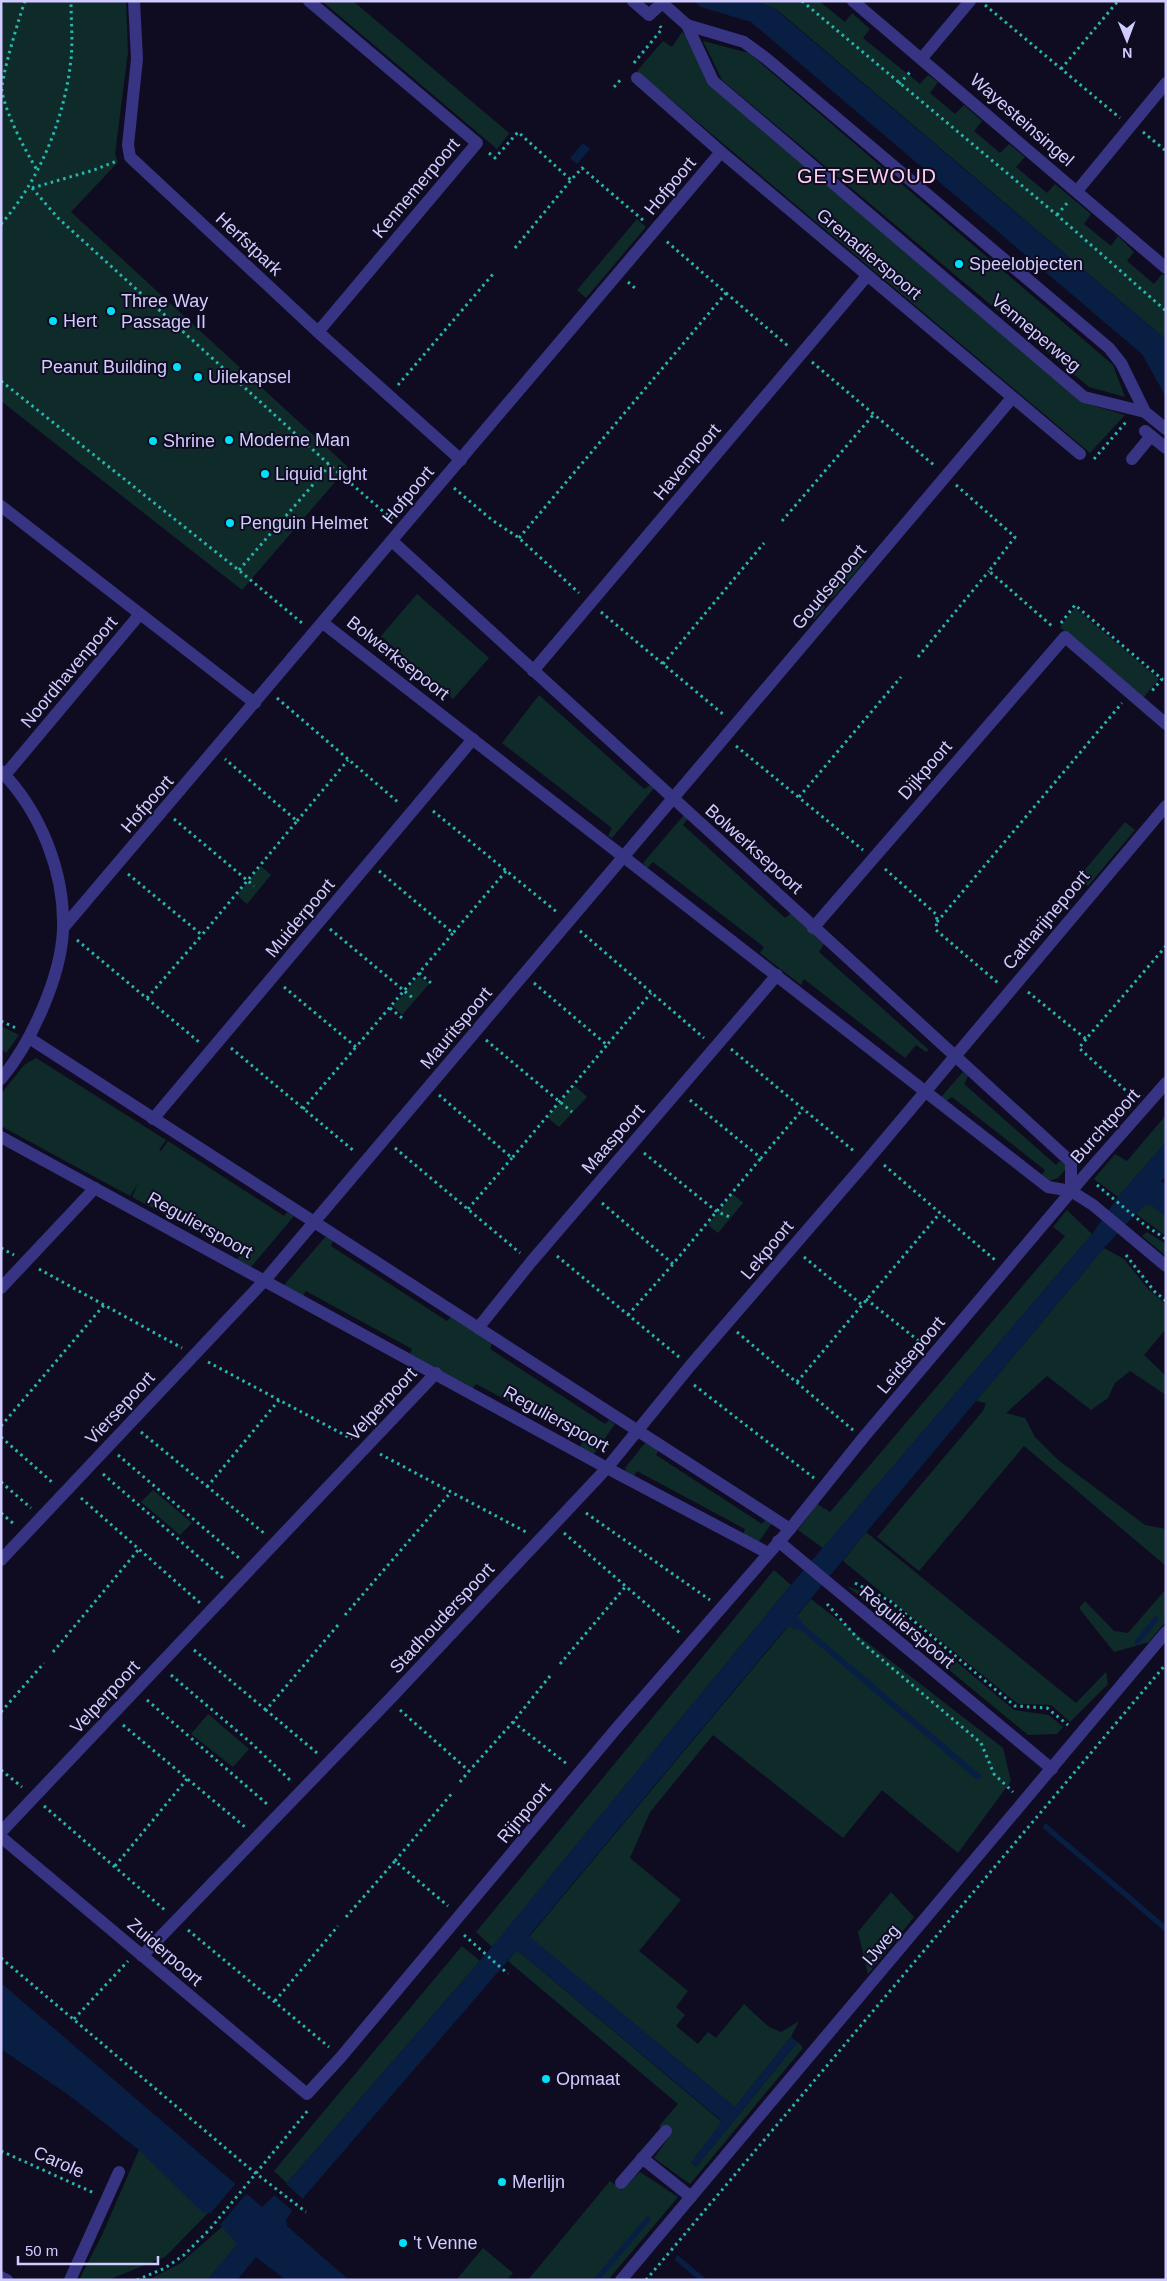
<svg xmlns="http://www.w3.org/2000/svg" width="1167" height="2281" viewBox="0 0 1167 2281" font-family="Arial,sans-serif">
<rect width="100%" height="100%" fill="#0f0c21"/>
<g fill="#0e2b2a">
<path d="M5 1H126L128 52 115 154 118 162 71 212 348 467 242 590 1 401V10Z"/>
<path d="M322 1H353L509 133 508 135 497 149Z"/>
<path d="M755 1H819L845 22 852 13 870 29 863 38 920 84 928 75 938 82 930 93 955 114 964 105 982 121 974 131 1000 153 1009 144 1025 157 1016 167 1047 193 1055 184 1091 214 1084 224 1111 246 1118 236 1134 252 1127 261 1154 284 1162 274 1166 277V345L1163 337 776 9Z"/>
<path d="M682 32 689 38 706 79 1088 404 1125 415 1090 453 637 71 663 41 672 47Z"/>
<path d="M703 41 749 53 1113 365 1125 397 1089 387 722 80Z"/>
<path d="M637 219 646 227 586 298 577 290Z"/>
<path d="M856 553 865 561 832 599 828 596 821 603 825 607 814 620 805 612Z"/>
<path d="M417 594 489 658 453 699 381 636Z"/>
<path d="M1075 608 1159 679 1143 698 1060 627Z"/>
<path d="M539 695 644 789 650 785 654 788 612 838 608 836 612 828 502 743Z"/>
<path d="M684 815 688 819 683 825 785 918 791 913 824 944 819 952 929 1050 926 1052 916 1045 905 1058 804 979 801 985 760 953 764 947 653 862 647 868 643 863Z"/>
<path d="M1125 822 1135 830 1088 886 1078 878Z"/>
<path d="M261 866 271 875 247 904 237 895Z"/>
<path d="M419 976 429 984 402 1015 393 1006Z"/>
<path d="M1 1026 19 1035 6 1053 1 1048Z"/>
<path d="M36 1058 166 1140 159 1150 161 1151 168 1141 284 1216 287 1212 294 1216 251 1267 237 1260 240 1255 132 1197 138 1184 130 1196 1 1126V1094L24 1065Z"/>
<path d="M963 1072 968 1076 964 1084 1056 1165 1059 1161 1065 1164V1170L1058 1178 1049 1181 1042 1175 1045 1170 952 1097 946 1101 941 1097Z"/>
<path d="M575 1086 587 1097 559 1127 547 1117Z"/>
<path d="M1166 1115V1142L1118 1197 1094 1179 1115 1154 1127 1161Z"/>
<path d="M733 1194 743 1203 718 1233 708 1225Z"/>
<path d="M1151 1204 1166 1217V1236L1136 1214 1143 1206Z"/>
<path d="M1067 1210 1092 1234 823 1548 798 1530 817 1504 830 1512 1065 1236 1053 1227Z"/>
<path d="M1147 1232 1166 1244V1256L1142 1236Z"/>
<path d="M326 1236 333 1241 331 1246 447 1321 451 1317 492 1343 490 1349 605 1424 609 1420 615 1424 594 1454 580 1447 583 1441 476 1384 473 1388 410 1354 412 1349 306 1291 303 1296 284 1285Z"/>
<path d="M1104 1248 1124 1259 1149 1290 1166 1304V1329L1144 1355 1166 1376V1395L1130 1371 1115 1383 1108 1398 1091 1410 1047 1376 1006 1413 1025 1418 1035 1437 1058 1460 1145 1525 1166 1529V1566L1024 1446 919 1571 877 1537 983 1411 986 1403 976 1401Z"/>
<path d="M645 1443 659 1450 656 1455 762 1524 765 1520 771 1524 758 1543 743 1535 745 1529 637 1471 634 1476 626 1471 625 1468Z"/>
<path d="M153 1490 192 1523 180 1535 141 1502Z"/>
<path d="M866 1532 1076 1703 1106 1672 1108 1684 1070 1722 1051 1705 1018 1704 843 1561Z"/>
<path d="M774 1570 791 1585 492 1947 476 1932Z"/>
<path d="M847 1586 883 1600 1014 1710 1049 1715 1063 1727 1057 1734 1028 1735Z"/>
<path d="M1166 1589V1621L1149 1642 1114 1652 1079 1608 1085 1601 1114 1631 1128 1633Z"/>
<path d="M811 1599 1003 1748 1011 1781 958 1853 882 1790 843 1838 713 1735 650 1812 630 1858 681 1900 639 1951 688 1991 676 2007 685 2015 676 2026 698 2044 708 2032 716 2038 744 2004 769 2027 781 2032 799 2021 791 2037 735 2107 529 1937Z"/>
<path d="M208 1714 249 1749 233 1767 191 1734Z"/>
<path d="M891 1892 914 1917 868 1974 858 1932Z"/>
<path d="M462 1946 480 1961 287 2183 274 2171Z"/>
<path d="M517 1950 722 2122 691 2163 696 2167 798 2042 803 2048 690 2184 654 2158 669 2137 659 2126 678 2104 508 1961Z"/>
<path d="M139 2150 209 2212 165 2257 108 2280H79L102 2235Z"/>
<path d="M640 2172 678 2197 608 2280H528L610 2181 622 2190Z"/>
<path d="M223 2226 238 2244 207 2280H148L181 2263Z"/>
<path d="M483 2248 513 2273 507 2280H456Z"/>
</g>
<g fill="#081f43">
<path d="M694 1H755L775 9 1163 337 1166 345V397L1142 354 751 22 701 7Z"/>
<path d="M583 143 590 149 577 164 570 158Z"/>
<path d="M1166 1142V1176L1161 1181 1166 1185V1217L1151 1205 1143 1206 1104 1248 797 1615 805 1626 982 1776 977 1780 801 1630H795L790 1626 786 1628 529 1936 735 2107 791 2037 798 2042 696 2167 691 2163 722 2121 517 1950 291 2212 286 2220 287 2226 349 2280H286L256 2257 237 2280H207L237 2244 209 2212 203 2213 139 2150 70 2096 1 2049V1983L262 2207 287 2183 480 1961 791 1585 1092 1234 1118 1197Z"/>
</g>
<g fill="#0f0c21">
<path d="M237 2182 248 2192 219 2226 209 2215Z"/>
<path d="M284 2182 304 2200 294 2212 272 2193Z"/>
</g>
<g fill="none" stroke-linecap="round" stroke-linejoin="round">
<g stroke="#081f43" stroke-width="5.5">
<path d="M1137 1642 1156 1619"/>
<path d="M1046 1827 1166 1929"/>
<path d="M678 2259 703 2280"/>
<path d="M596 2280 648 2219"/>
</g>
<g stroke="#26b8ae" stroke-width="3" stroke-dasharray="2.5 4" stroke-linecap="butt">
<path d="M25 1C20 15 0 80 2 92 7 116 24 148 37 170"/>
<path d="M802 1 1057 215 1166 311"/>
<path d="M985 5 1120 118"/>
<path d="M634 63 662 29 660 26"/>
<path d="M1061 69 1118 1"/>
<path d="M899 84 912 70"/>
<path d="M614 87 622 78"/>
<path d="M1143 132 1166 151"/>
<path d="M489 153 495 158 518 132 571 180 582 168 644 221"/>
<path d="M32 188 58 218 333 468 392 519"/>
<path d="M32 188 94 170 117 161"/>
<path d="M1057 215 1068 202"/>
<path d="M1 224C40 180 65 117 71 59 73 40 71 20 71 1"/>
<path d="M515 248 571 180"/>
<path d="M628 282 636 289"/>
<path d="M726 293 788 346"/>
<path d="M812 362 935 466"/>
<path d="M1 381 241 572 302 623"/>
<path d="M398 385 493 274"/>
<path d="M1094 459 1126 422"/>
<path d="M956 485 1015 537 989 571 1053 627"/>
<path d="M454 488 492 520 519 538 579 593"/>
<path d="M782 521 874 414"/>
<path d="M519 538 726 293 665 240"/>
<path d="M239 570 330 465"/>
<path d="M601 612 724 715"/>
<path d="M1061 623 1075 605 1162 679 1151 692"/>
<path d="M918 657 989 571"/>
<path d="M663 664 764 543"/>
<path d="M277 698 399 803"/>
<path d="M736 746 863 850"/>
<path d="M799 797 901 677"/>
<path d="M433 811 558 913"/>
<path d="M174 819 254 886"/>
<path d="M297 821 348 760"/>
<path d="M885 869 937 915 936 930 998 983"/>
<path d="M379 871 453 933 506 871"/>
<path d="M128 874 202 935 297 821 225 759"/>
<path d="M937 922 1122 703"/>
<path d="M330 929 414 999"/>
<path d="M580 931 704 1038"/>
<path d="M77 940 199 1042"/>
<path d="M419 973 431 983"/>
<path d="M534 983 607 1045 651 993"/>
<path d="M284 987 356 1047 453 933"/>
<path d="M1028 992 1086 1039 1166 946"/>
<path d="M147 998 202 935"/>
<path d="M390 1008 402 1018"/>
<path d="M1 1021 16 1028"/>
<path d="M1086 1039 1079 1048 1133 1097"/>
<path d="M486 1040 572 1112"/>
<path d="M231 1048 354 1151"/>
<path d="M731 1049 855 1152"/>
<path d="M439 1095 512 1158 607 1045"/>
<path d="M690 1100 761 1158 803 1109"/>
<path d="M303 1109 356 1047"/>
<path d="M395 1148 520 1253"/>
<path d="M644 1153 716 1211 732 1218"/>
<path d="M884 1165 995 1260"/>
<path d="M1097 1185 1146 1226 1166 1239"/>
<path d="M602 1203 673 1264 761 1158"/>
<path d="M468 1209 512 1158"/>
<path d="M1 1248 14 1255"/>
<path d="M1126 1255 1154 1291 1166 1301"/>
<path d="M557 1256 679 1357"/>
<path d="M804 1257 861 1304"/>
<path d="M39 1269 182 1348"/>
<path d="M866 1299 924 1345"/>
<path d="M628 1315 673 1264"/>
<path d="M737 1332 853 1430"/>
<path d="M208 1362 352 1439"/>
<path d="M797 1382 940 1213"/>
<path d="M694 1385 814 1478"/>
<path d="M1 1426 104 1305"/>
<path d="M141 1432 265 1534"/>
<path d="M1 1437 53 1483"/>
<path d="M380 1454 526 1532"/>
<path d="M118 1455 239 1558"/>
<path d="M103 1474 223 1578"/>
<path d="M1 1482 31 1508"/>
<path d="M207 1487 279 1400"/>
<path d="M81 1498 200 1603"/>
<path d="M1 1513 14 1524"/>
<path d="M586 1513 710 1600"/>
<path d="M564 1533 681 1634"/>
<path d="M855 1583 890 1601 1015 1706 1047 1708 1068 1725"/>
<path d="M827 1604 860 1641 981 1743 994 1774 1013 1792"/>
<path d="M345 1615 451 1492"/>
<path d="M194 1650 266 1710"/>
<path d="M53 1652 139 1549"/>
<path d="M560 1664 626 1586"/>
<path d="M171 1675 250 1742 292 1782"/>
<path d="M550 1676 513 1722 567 1764"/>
<path d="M147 1700 267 1804"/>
<path d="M400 1710 469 1771 513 1722"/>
<path d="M1 1712 44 1663"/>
<path d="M123 1725 245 1827"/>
<path d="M317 1753 266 1710 338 1625"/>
<path d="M1 1770 22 1787"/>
<path d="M460 1782 469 1771"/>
<path d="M44 1806 166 1911"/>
<path d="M395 1861 453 1792"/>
<path d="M115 1866 187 1779"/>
<path d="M346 1917 395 1861 448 1906"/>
<path d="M188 1930 329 2047"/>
<path d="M464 1935 508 1974"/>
<path d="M1 1958 249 2168 306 2212"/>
<path d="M275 2001 338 1926"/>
<path d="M74 2019 128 1961"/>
<path d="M1 2151 94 2193"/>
<path d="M137 2280 165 2268 184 2255 210 2229 309 2109"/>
<path d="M646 2280 1166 1664"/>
</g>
<g stroke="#363483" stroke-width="12">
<path d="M134 1 137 59 128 145 130 157 318 332 461 460"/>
<path d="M309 1 477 143 318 332"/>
<path d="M633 1 649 15 662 3"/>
<path d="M660 1 687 25 713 81 1084 397 1145 412"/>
<path d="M853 1 1166 268"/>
<path d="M687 25 744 42 767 59 1109 348 1121 363 1145 412 1166 429"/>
<path d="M922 58 970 1"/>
<path d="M637 78 721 152 1080 454"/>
<path d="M1077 191 1166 83"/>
<path d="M1145 431 1166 448"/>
<path d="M1132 459 1151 436"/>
<path d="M1 506 255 703"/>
<path d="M392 541 1071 1162V1191"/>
<path d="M323 623 1048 1187 1071 1191 1093 1205 1166 1266"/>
<path d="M533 671 867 276"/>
<path d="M1 771C41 812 65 873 63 930 61 977 31 1043 1 1079"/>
<path d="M5 775 140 614"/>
<path d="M63 928 721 152"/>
<path d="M813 928 1065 637 1166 724"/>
<path d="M29 1038 790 1529"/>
<path d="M153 1119 473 739"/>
<path d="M1 1137 607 1468 768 1553"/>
<path d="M1 1288 95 1188"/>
<path d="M478 1328 531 1262 777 975"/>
<path d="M778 1541 1052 1769"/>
<path d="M1 1560 265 1280 1012 398"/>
<path d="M1 1832 436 1373"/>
<path d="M1 1837 307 2094 341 2057 615 1730 790 1529 863 1438 1085 1175 1166 1083"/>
<path d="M142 1956 389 1700 607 1468 690 1366 866 1162 1166 806"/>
<path d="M642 2158 691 2197"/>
<path d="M621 2183 666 2131"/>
<path d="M1 2277 7 2280"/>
<path d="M70 2280 119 2172"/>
<path d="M621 2280 1166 1632"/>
</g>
</g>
<g fill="#00e0f7" stroke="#0f0c21" stroke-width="2">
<circle cx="959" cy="264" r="5"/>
<circle cx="111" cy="311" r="5"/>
<circle cx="53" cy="321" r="5"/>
<circle cx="177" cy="367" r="5"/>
<circle cx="198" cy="377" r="5"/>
<circle cx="229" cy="440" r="5"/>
<circle cx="153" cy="441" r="5"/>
<circle cx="265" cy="474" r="5"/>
<circle cx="230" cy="523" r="5"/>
<circle cx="546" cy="2079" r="5"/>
<circle cx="502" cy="2182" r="5"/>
<circle cx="403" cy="2243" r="5"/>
</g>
<g text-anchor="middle" stroke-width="4" stroke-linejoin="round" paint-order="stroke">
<g font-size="18" fill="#d1ccff" stroke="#0f0c21">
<text transform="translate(1022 120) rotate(41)" y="6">Wayesteinsingel</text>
<text transform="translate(670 186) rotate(-50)" y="6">Hofpoort</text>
<text transform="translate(416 188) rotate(-50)" y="6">Kennemerpoort</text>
<text transform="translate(249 244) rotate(43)" y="6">Herfstpark</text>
<text transform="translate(869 254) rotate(40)" y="6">Grenadierspoort</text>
<text transform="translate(1036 333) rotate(40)" y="6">Venneperweg</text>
<text transform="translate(687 462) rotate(-50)" y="6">Havenpoort</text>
<text transform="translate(408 495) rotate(-50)" y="6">Hofpoort</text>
<text transform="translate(829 587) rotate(-50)" y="6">Goudsepoort</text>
<text transform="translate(398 658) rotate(38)" y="6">Bolwerksepoort</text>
<text transform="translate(69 672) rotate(-50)" y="6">Noordhavenpoort</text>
<text transform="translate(925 770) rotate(-49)" y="6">Dijkpoort</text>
<text transform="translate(147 804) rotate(-49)" y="6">Hofpoort</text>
<text transform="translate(754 849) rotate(42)" y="6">Bolwerksepoort</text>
<text transform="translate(300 918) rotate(-50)" y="6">Muiderpoort</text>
<text transform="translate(1046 920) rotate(-50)" y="6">Catharijnepoort</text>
<text transform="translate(456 1028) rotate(-50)" y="6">Mauritspoort</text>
<text transform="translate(1105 1126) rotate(-48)" y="6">Burchtpoort</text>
<text transform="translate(613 1139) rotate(-49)" y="6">Maaspoort</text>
<text transform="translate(200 1225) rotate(29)" y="6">Regulierspoort</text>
<text transform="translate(767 1250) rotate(-50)" y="6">Lekpoort</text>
<text transform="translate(911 1355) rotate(-50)" y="6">Leidsepoort</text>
<text transform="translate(382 1404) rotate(-47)" y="6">Velperpoort</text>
<text transform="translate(120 1408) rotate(-47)" y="6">Viersepoort</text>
<text transform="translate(556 1419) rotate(29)" y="6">Regulierspoort</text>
<text transform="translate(442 1618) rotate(-47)" y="6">Stadhouderspoort</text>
<text transform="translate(907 1627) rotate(40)" y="6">Regulierspoort</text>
<text transform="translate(105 1697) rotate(-47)" y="6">Velperpoort</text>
<text transform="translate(524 1813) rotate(-50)" y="6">Rijnpoort</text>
<text transform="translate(881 1945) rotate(-50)" y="6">IJweg</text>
<text transform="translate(165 1952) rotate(41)" y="6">Zuiderpoort</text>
<text transform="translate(59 2162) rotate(24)" y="6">Carole</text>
</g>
<g font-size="18" fill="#d1ccff" stroke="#0f0c21" text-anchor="start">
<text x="969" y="270">Speelobjecten</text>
<text x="121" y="307">Three Way<tspan x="121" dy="21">Passage II</tspan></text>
<text x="63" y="327">Hert</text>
<text x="167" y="373" text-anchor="end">Peanut Building</text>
<text x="208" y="383">Uilekapsel</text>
<text x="239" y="446">Moderne Man</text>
<text x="163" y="447">Shrine</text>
<text x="275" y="480">Liquid Light</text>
<text x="240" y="529">Penguin Helmet</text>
<text x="556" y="2085">Opmaat</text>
<text x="512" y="2188">Merlijn</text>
<text x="413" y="2249">'t Venne</text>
</g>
<g font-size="20" letter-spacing="1" fill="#ffceee" stroke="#0f0c21">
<text x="867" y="183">GETSEWOUD</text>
</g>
</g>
<rect width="1167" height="2281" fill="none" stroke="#d1ccff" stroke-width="5"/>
<g transform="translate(1127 40) rotate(179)" stroke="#0f0c21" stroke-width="4" paint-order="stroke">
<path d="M0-4L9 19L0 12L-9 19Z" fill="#d1ccff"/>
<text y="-8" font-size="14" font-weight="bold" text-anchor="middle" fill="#d1ccff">N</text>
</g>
<path d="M18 2256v8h140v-8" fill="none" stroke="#d1ccff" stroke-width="2.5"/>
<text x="25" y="2256" font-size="15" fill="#d1ccff" stroke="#0f0c21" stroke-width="4" paint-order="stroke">50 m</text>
</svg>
